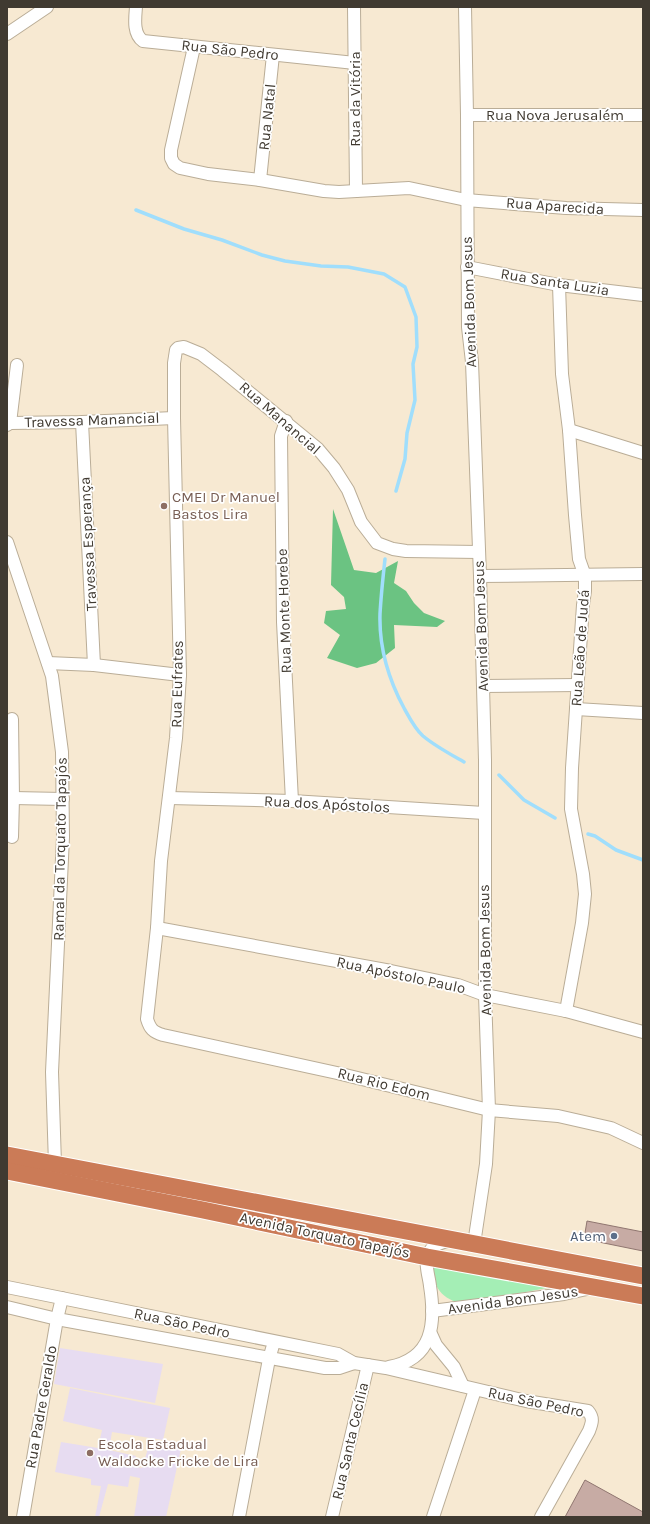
<svg xmlns="http://www.w3.org/2000/svg" width="650" height="1524" viewBox="0 0 650 1524" font-family="Karla,sans-serif">
<rect width="100%" height="100%" fill="#f7e9d2"/>
<g fill="#e7dcf1">
<path d="M60 1348 163 1364 155 1403 54 1384Z"/>
<path d="M70 1388 170 1408 163 1440 112 1432 109 1450 136 1456 133 1466 142 1468 150 1442 181 1449 166 1517H134L140 1478 130 1476 128 1487 108 1484 99 1517H95L101 1486 91 1485V1479L55 1472 61 1442 98 1448 102 1430 63 1421Z"/>
</g>
<path fill="#a4eeb5" d="M435 1264 547 1288 515 1294 469 1304C447 1304 428 1287 435 1264Z"/>
<path fill="#6bc382" d="M333 509 354 570 376 573 398 561 394 583 406 591 414 603 424 613 445 621 437 627 394 625 395 648 376 663 357 668 327 658 340 635 324 623 326 611 346 609 344 597 331 585Z"/>
<g fill="none" stroke-linecap="round" stroke-linejoin="round">
<g stroke="#a0defc" stroke-width="3.5">
<path d="M136 210 184 229 222 240 262 255 285 261 321 266 348 267 384 274 405 287 416 317 417 347 413 364 415 400 407 433 405 459 396 491"/>
<path d="M385 559C383 577 381 596 380 614 379 647 389 680 404 708 409 717 415 729 423 736 435 746 450 754 464 762"/>
<path d="M499 775 524 800 555 818"/>
<path d="M588 834 595 836 616 850 643 860"/>
</g>
</g>
<g fill="#c7aba4" stroke="#907670">
<path d="M587 1221 643 1232V1251L584 1239Z"/>
<path d="M585 1480 643 1512V1517H565Z"/>
</g>
<g fill="none" stroke-linecap="round" stroke-linejoin="round">
<g stroke="#baad97" stroke-width="14">
<g id="minor">
<path d="M136 7C135 19 133 34 143 41L355 63"/>
<path d="M354 7 356 191"/>
<path d="M465 7 467 115 468 327 472 362 480 576 485 760V995L489 1110 486 1164 474 1244"/>
<path d="M7 34 47 7"/>
<path d="M194 47 171 150V158L174 164 180 168 208 174 260 180 324 191 339 192 409 188 466 200 566 208 643 210"/>
<path d="M467 115H643"/>
<path d="M260 180 273 55"/>
<path d="M467 267 559 285 643 295"/>
<path d="M559 285 562 374 569 430 575 515 579 559 585 576V591L583 605 572 768 571 809 583 874 585 894 582 923 566 1011"/>
<path d="M286 421 281 436 283 622 292 801"/>
<path d="M82 422 94 665"/>
<path d="M10 423 17 365"/>
<path d="M7 425 10 423 82 422 174 418"/>
<path d="M569 430 643 453"/>
<path d="M7 542 52 676 62 752 63 837 52 1072 55 1164"/>
<path d="M479 552 406 551 393 549 377 543 361 522 348 490 334 468 318 449 222 370 201 354 184 347 178 348 176 350 174 363V418L180 675 176 738 161 861 157 928 147 1019C150 1029 153 1032 163 1035L337 1073 489 1110 558 1116 611 1128 643 1143"/>
<path d="M480 576 643 574"/>
<path d="M48 663 94 665 180 675"/>
<path d="M483 686 577 685"/>
<path d="M576 709 643 713"/>
<path d="M12 719 13 798 12 837"/>
<path d="M13 798 63 799"/>
<path d="M169 798 292 801 484 813"/>
<path d="M157 928 391 971 458 985 485 995 566 1011 643 1032"/>
<path d="M7 1287 338 1354 354 1363 386 1368 526 1401 588 1411C594 1418 592 1423 589 1431L541 1517"/>
<path d="M7 1307 57 1319 325 1368H339L354 1363"/>
<path d="M432 1311 564 1294 587 1289"/>
<path d="M431 1334 436 1345 454 1367 463 1386"/>
<path d="M389 1367C433 1359 436 1324 430 1286 429 1275 423 1262 430 1251 435 1243 444 1242 451 1240"/>
<path d="M23 1517 57 1319 62 1298"/>
<path d="M239 1517 269 1359 274 1342"/>
<path d="M332 1517 368 1365"/>
<path d="M433 1517 475 1390"/>
</g>
</g>
<g stroke="#fff" stroke-width="19">
<g id="highway">
<path d="M7 1155 643 1276"/>
<path d="M7 1171 203 1210 427 1257 643 1296"/>
</g>
</g>
<use href="#minor" stroke="#fff" stroke-width="12"/>
<use href="#highway" stroke="#cb7b57" stroke-width="17"/>
</g>
<g fill="#8d6e63" stroke="#fff" stroke-width="1.5">
<circle cx="164" cy="506" r="4"/>
<circle cx="90" cy="1453" r="4"/>
</g>
<circle fill="#5c6f8a" stroke="#fff" stroke-width="1.5" cx="614" cy="1236" r="4"/>
<g text-anchor="middle" stroke-width="3.5" stroke-linejoin="round" paint-order="stroke">
<g font-size="15" fill="#403a31" stroke="#fff">
<text transform="translate(230 50) rotate(6)" y="5">Rua São Pedro</text>
<text transform="translate(355 99) rotate(-90)" y="5">Rua da Vitória</text>
<text x="555" y="120">Rua Nova Jerusalém</text>
<text transform="translate(267 117) rotate(-84)" y="5">Rua Natal</text>
<text transform="translate(555 206) rotate(4)" y="5">Rua Aparecida</text>
<text transform="translate(555 282) rotate(9)" y="5">Rua Santa Luzia</text>
<text transform="translate(469 302) rotate(-92)" y="5">Avenida Bom Jesus</text>
<text transform="translate(280 418) rotate(41)" y="5">Rua Manancial</text>
<text transform="translate(92 420) rotate(-2)" y="5">Travessa Manancial</text>
<text transform="translate(88 544) rotate(-93)" y="5">Travessa Esperança</text>
<text transform="translate(284 611) rotate(-92)" y="5">Rua Monte Horebe</text>
<text transform="translate(481 626) rotate(-92)" y="5">Avenida Bom Jesus</text>
<text transform="translate(580 648) rotate(-86)" y="5">Rua Leão de Judá</text>
<text transform="translate(177 684) rotate(-89)" y="5">Rua Eufrates</text>
<text transform="translate(327 804) rotate(3)" y="5">Rua dos Apóstolos</text>
<text transform="translate(60 849) rotate(-89)" y="5">Ramal da Torquato Tapajós</text>
<text transform="translate(485 950) rotate(-91)" y="5">Avenida Bom Jesus</text>
<text transform="translate(401 975) rotate(12)" y="5">Rua Apóstolo Paulo</text>
<text transform="translate(384 1084) rotate(14)" y="5">Rua Rio Edom</text>
<text transform="translate(325 1235) rotate(12)" y="5">Avenida Torquato Tapajós</text>
<text transform="translate(513 1300) rotate(-8)" y="5">Avenida Bom Jesus</text>
<text transform="translate(182 1323) rotate(12)" y="5">Rua São Pedro</text>
<text transform="translate(536 1402) rotate(12)" y="5">Rua São Pedro</text>
<text transform="translate(41 1407) rotate(-80)" y="5">Rua Padre Geraldo</text>
<text transform="translate(350 1441) rotate(-77)" y="5">Rua Santa Cecília</text>
</g>
<g font-size="15" fill="#785e54" stroke="#fff" text-anchor="start">
<text x="172" y="502">CMEI Dr Manuel<tspan x="172" dy="17">Bastos Lira</tspan></text>
<text x="98" y="1449">Escola Estadual<tspan x="98" dy="17">Waldocke Fricke de Lira</tspan></text>
</g>
<g font-size="15" fill="#4e5e75" stroke="#fff" text-anchor="end">
<text x="606" y="1241">Atem</text>
</g>
</g>
<rect width="650" height="1524" fill="none" stroke="#403a31" stroke-width="16"/>
</svg>
